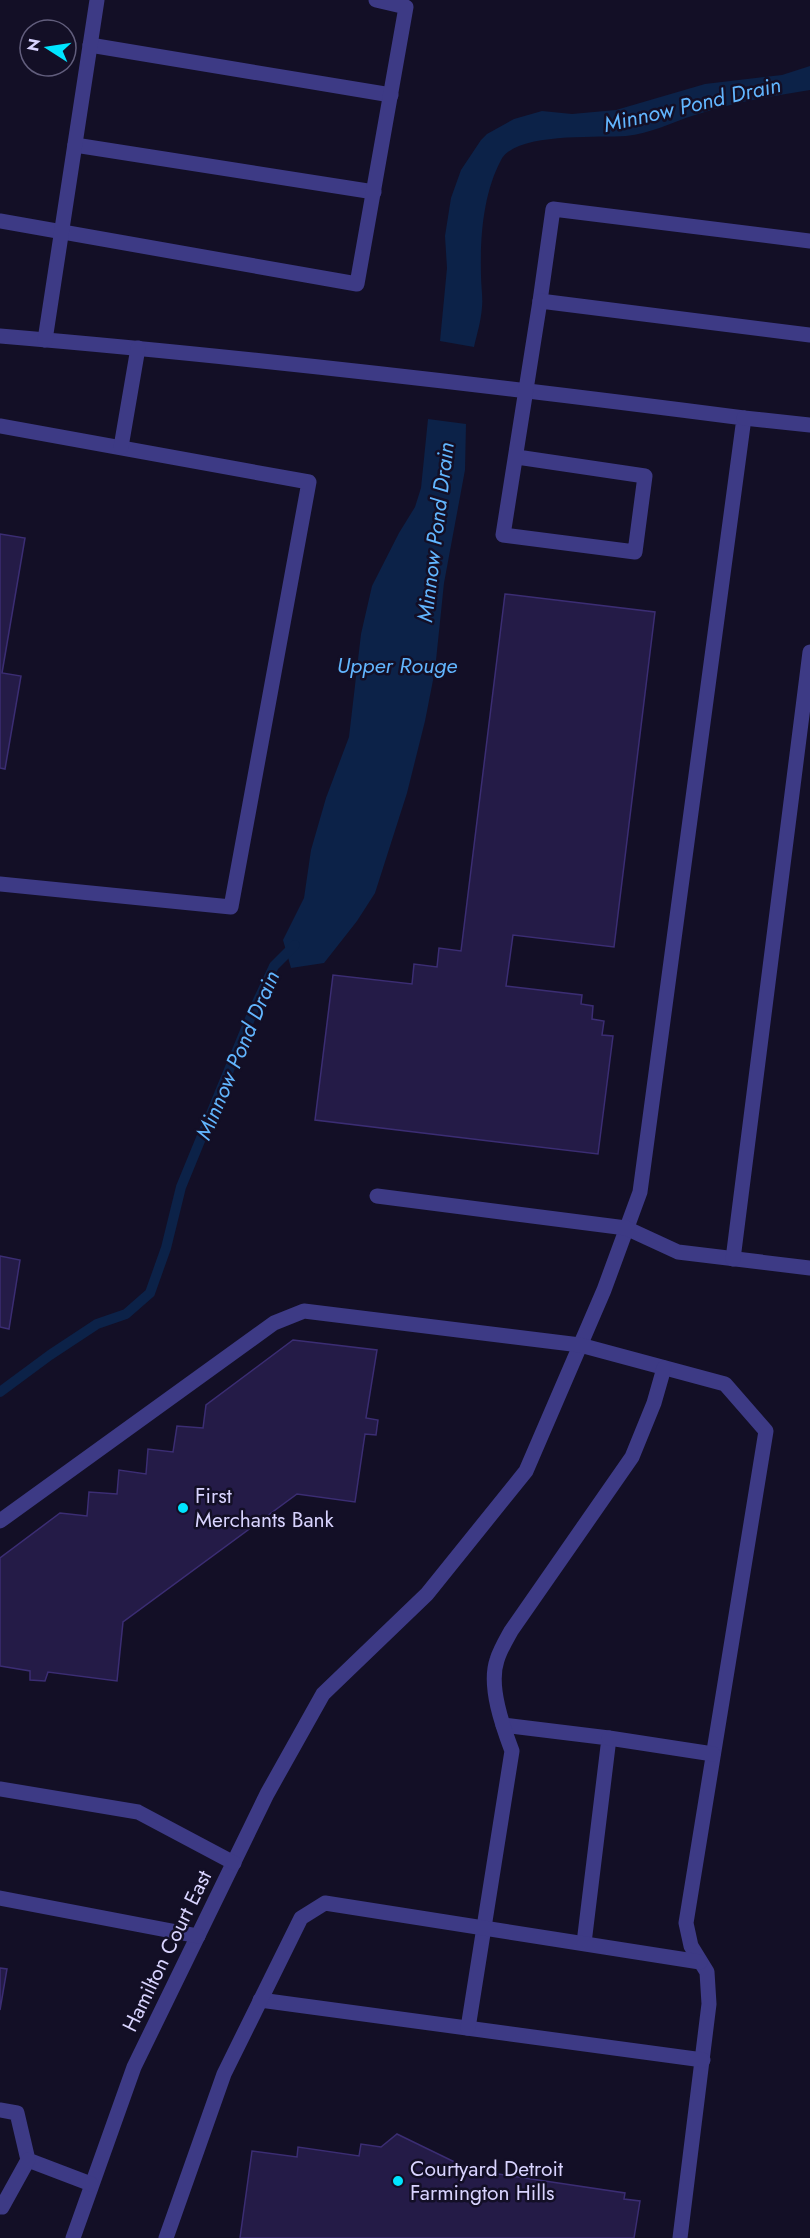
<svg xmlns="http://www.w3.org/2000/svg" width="810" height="2238" viewBox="0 0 810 2238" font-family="Jost,sans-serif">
<rect width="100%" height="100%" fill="#130f26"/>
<g fill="#0c2248">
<path d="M810 66V90C771 96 733 103 695 115 672 122 650 134 626 136 597 138 515 132 501 160 483 194 480 238 481 275 481 286 483 297 482 307 481 321 477 334 474 347L440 341 447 268 445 236 451 198 461 170 481 140 487 134 514 119 542 111 572 114 616 110 705 84 782 75Z"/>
<path d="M428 419 466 424 465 470 444 583 435 670 425 721 407 793 375 893 357 921 324 963 291 968 283 940 304 898 311 850 326 798 349 737 361 634 372 586 399 533 415 507 421 488Z"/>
</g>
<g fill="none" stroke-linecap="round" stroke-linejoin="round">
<path stroke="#0c2248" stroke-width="10" d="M0 1392 50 1355 97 1324 126 1314 150 1293 166 1248 181 1187 254 1009 274 966 295 945"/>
</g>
<g fill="#241b47" stroke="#3b2d73" stroke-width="1.5">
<path d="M0 534 25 538 2 673 21 676 5 769 0 768Z"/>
<path d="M505 594 655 612 614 947 513 935 506 986 582 995 581 1004 593 1006 592 1019 604 1021 602 1035 613 1036 598 1154 315 1120 333 975 412 984 414 964 437 967 439 948 461 951Z"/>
<path d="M0 1256 20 1260 9 1329 0 1327Z"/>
<path d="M293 1340 377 1350 366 1418 378 1420 376 1435 365 1434 355 1502 297 1494 123 1622 117 1681 48 1672 45 1681 30 1680V1671L0 1666V1558L60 1513 87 1516 89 1492 117 1494 119 1470 146 1474 148 1449 173 1452 177 1426 203 1428 206 1405Z"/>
<path d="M0 1968 7 1969 0 2010Z"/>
<path d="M397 2134 471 2170 625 2193 624 2199 640 2201 634 2238H240L252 2151 297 2157 298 2147 359 2156 361 2144 381 2147Z"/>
</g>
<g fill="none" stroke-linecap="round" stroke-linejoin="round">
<g stroke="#3d3a85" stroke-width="15">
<path d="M90 45 391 95"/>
<path d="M75 145 374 192"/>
<path d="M0 221 357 284 406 7 376 0"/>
<path d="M540 301 553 209 810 241"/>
<path d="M0 336C249 357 497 386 744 418L640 1192 604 1290 526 1471 427 1594 323 1694 267 1794 134 2067 73 2238"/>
<path d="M45 340 97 0"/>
<path d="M744 418 810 425"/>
<path d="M0 426 309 482 231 907 0 884"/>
<path d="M121 447 138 348"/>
<path d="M517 457 645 476 635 552 503 535 540 301 810 335"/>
<path d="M377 1196 626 1228 678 1252 810 1268"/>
<path d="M733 1259 810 652"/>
<path d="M0 1521 274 1323 304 1311 580 1345 725 1384 766 1431 686 1923 691 1946 707 1972 709 2004 680 2238"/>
<path d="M503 1725 609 1738 584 1943"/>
<path d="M609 1738 713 1754"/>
<path d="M0 1789 138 1812 234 1863"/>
<path d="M0 1898 198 1936"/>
<path d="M260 2000 703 2060"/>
<path d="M468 2028 512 1751C503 1727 488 1686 497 1660 500 1650 506 1640 511 1631L632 1457 654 1403 664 1368"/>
<path d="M0 2110 17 2113 28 2160 91 2184"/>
<path d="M0 2207H2L28 2160"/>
<path d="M166 2238 224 2074 301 1918 325 1903 700 1962"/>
</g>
</g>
<g fill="#00e5ff" stroke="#130f26" stroke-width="2">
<circle cx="183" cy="1508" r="6"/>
<circle cx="398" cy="2181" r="6"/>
</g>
<g text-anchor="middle" stroke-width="5" stroke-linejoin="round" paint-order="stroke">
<g font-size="21" fill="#d9d4ff" stroke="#130f26" text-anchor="start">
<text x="195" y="1503">First<tspan x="195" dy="24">Merchants Bank</tspan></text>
<text x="410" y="2176">Courtyard Detroit<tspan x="410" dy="24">Farmington Hills</tspan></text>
</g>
<g font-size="21" fill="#d9d4ff" stroke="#130f26">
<text transform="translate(167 1951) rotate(-64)" y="7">Hamilton Court East</text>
</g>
<g font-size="22" font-style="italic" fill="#62b6ff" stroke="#130f26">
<text transform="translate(692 104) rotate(-13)" y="8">Minnow Pond Drain</text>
<text transform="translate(435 532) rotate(-83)" y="8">Minnow Pond Drain</text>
<text x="397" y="673">Upper Rouge</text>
<text transform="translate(237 1055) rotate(-67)" y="8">Minnow Pond Drain</text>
</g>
</g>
<g transform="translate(48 48) rotate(282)"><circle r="28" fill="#130f26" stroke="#625e7d" stroke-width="1.5"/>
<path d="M0-4.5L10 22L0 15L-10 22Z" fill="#00e5ff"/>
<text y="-9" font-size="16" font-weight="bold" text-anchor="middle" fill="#d9d4ff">N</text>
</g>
</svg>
